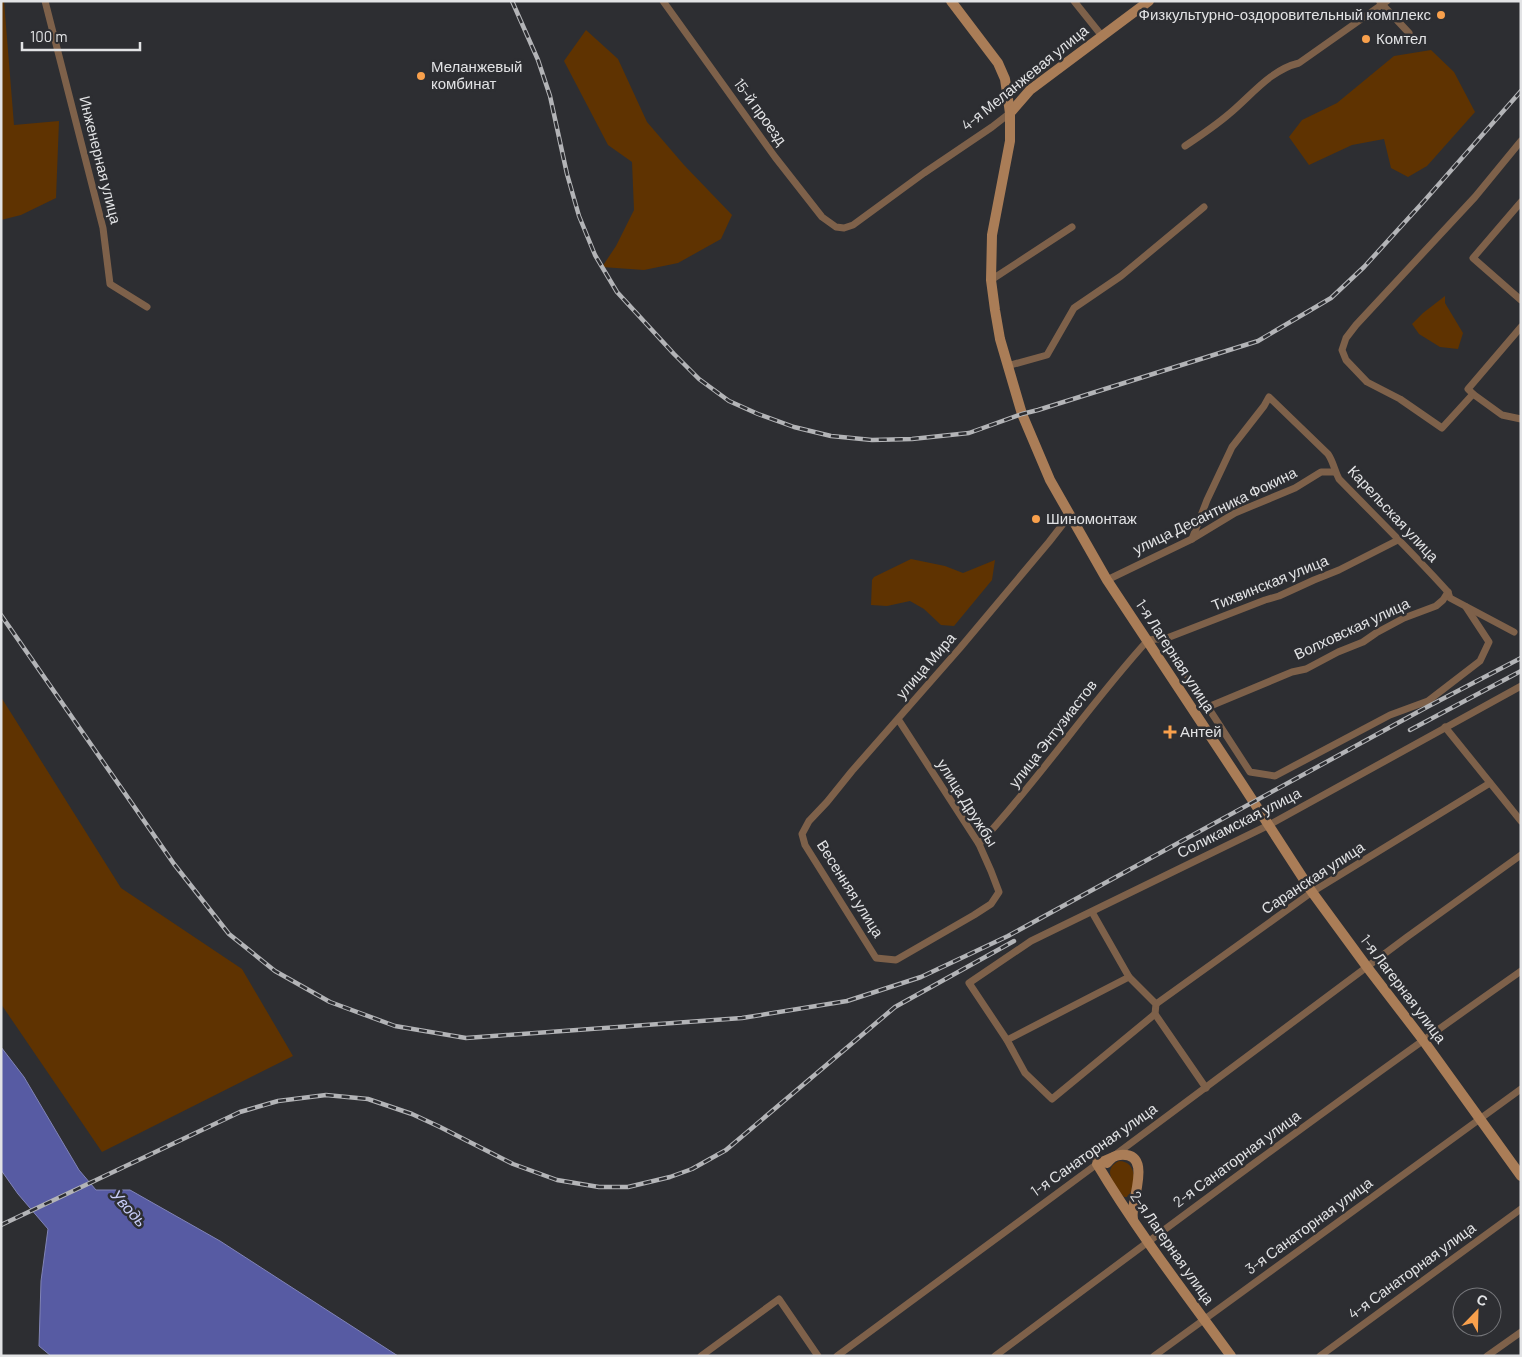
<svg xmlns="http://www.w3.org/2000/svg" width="1522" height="1357" viewBox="0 0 1522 1357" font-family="Barlow,sans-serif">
<rect width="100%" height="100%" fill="#2d2e32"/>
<g fill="#5f3301">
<path d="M1 1H4L14 125 59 121 56 198 21 215 1 220Z"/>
<path d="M586 30 618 59 647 122 684 165 732 215 721 239 678 263 644 270 602 267 616 246 634 210 632 162 608 145 564 61Z"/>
<path d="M1431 50 1454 72 1475 112 1427 166 1408 177 1391 168 1384 139 1352 145 1309 165 1289 137 1302 120 1337 103 1394 56Z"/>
<path d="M1445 296V303L1463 333 1458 349 1440 347 1419 334 1412 324 1423 313Z"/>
<path d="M911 559 945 566 963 573 995 560 992 580 954 626 941 625 924 609 910 601 887 606 871 605 872 580 874 577Z"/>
<path d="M1 697 121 888 242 969 293 1056 102 1152 1 1004Z"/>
<path d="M1119 1161C1138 1161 1137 1188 1127 1197H1124C1116 1186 1100 1170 1119 1161Z"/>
</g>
<path fill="#575ba3" stroke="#8184b7" d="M1 1047 24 1077 79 1170 96 1190H130L220 1241 398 1356H51L39 1346 41 1281 48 1229 18 1194 1 1170Z"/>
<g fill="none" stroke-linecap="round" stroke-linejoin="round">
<g stroke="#7e614a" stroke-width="7">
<path d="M45 1 103 228 110 284 147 307"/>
<path d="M663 1 775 157 822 217 836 227 844 228 853 225 924 173 992 127 1010 113"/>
<path d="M1074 1 1102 36"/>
<path d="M1380 2 1409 33"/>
<path d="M1521 141 1475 197 1356 325 1346 338 1342 350 1346 360 1367 382 1400 399 1442 428 1473 394 1502 415 1521 419"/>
<path d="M1185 146C1200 136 1215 126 1229 114 1251 96 1270 70 1299 63L1387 1"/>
<path d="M1521 202 1473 258 1521 300"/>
<path d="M991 280 1072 227"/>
<path d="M1007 366 1047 355 1074 308 1121 276 1204 207"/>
<path d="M1473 394 1468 389 1521 327"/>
<path d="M1192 539 1207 500 1232 447 1264 406 1269 397 1328 454C1334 463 1334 470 1339 479 1376 517 1413 553 1448 592L1450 598 1514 632"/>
<path d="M1107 580 1192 539 1235 513 1295 488 1321 472H1335"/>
<path d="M1163 638 1250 772 1275 776 1390 715 1428 701 1480 661 1489 642 1466 607"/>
<path d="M1208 707 1292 672 1306 669 1338 652 1363 642 1376 633 1404 618 1436 606 1443 600 1448 592"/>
<path d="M898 719 979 844 991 871 999 892 991 904 974 915 896 960 876 958 805 845 802 834 809 821 827 802 852 771 960 648 1049 542 1070 515"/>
<path d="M1445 727 1521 821"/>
<path d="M979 844C1039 780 1088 706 1148 640L1167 638 1265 600 1279 596 1314 580 1339 570 1398 540"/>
<path d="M1092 912 1129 977 1156 1004 1155 1014 1206 1088"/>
<path d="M1156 1004 1312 892 1490 783"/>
<path d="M1155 1014 1052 1099 1025 1073 1007 1040 969 983 1031 941 1269 825 1521 686"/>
<path d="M1007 1040 1129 977"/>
<path d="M1115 1155 1407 937 1521 855"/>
<path d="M701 1356 779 1299 818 1356"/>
<path d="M837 1356 1097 1164 1094 1154"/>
<path d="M995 1356C1169 1226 1343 1096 1521 971"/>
<path d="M1154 1356 1521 1089"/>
<path d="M1320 1356 1521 1209"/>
<path d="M1487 1356 1521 1332"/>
</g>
<g stroke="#aa7d57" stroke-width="10">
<path d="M951 1 998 63 1005 79 1010 113V141L992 235 991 280 995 310 1000 339 1022 414 1050 480 1107 580 1242 784 1312 892 1367 967 1423 1040 1521 1176"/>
<path d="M1010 113 1030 90 1149 1"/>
<path d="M1111 1158 1097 1164C1137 1231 1185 1293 1231 1356"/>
<path d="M1107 1163C1110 1159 1114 1155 1120 1155 1155 1152 1129 1203 1133 1219"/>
</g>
<g stroke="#b3b4b7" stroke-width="4.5">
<g id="rail">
<path d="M512 1 538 60 550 96 567 174 579 216 595 255 617 292 674 354 699 379 729 401 758 414 794 427 831 436 872 440 912 439 969 433 1022 414 1038 410 1258 341 1331 298 1364 267 1425 200 1521 91"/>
<path d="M1 615 174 864 229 934 275 971 330 1002 395 1026 466 1038 742 1018 847 1001 921 977 1008 936 1427 707 1521 658"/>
<path d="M1410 730 1521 671"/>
<path d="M1 1225 240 1112 278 1101 326 1095 368 1099 412 1114 440 1127 513 1164 557 1180 599 1187H628L670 1177 692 1169 726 1150 895 1007 1014 941"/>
</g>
</g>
<use href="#rail" stroke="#2d2e32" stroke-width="2.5" stroke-dasharray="8" stroke-linecap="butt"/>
</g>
<g fill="#f8a04c" stroke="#2d2e32" stroke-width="2">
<circle cx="1441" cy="15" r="5"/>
<circle cx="1366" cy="39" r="5"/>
<circle cx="421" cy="76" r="5"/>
<circle cx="1036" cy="519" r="5"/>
<path d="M1167.5 724.5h5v5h5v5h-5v5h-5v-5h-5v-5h5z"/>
</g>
<g text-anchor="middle" stroke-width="5" stroke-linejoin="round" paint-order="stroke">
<g font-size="15" fill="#e2e3e5" stroke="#2d2e32" text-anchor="start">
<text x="1431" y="20" text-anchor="end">Физкультурно-оздоровительный комплекс</text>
<text x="1376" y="44">Комтел</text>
<text x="431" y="72">Меланжевый<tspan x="431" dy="17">комбинат</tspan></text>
<text x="1046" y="524">Шиномонтаж</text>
<text x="1180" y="737">Антей</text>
</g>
<g font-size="15" fill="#e2e3e5" stroke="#2d2e32">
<text transform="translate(1025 78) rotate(-39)" y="5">4-я Меланжевая улица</text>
<text transform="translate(760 112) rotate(54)" y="5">15-й проезд</text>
<text transform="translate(100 160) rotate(76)" y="5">Инженерная улица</text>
<text transform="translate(1215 511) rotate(-26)" y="5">улица Десантника Фокина</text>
<text transform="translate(1393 514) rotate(47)" y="5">Карельская улица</text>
<text transform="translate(1270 583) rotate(-22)" y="5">Тихвинская улица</text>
<text transform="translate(1352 629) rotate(-25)" y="5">Волховская улица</text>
<text transform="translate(1175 656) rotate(57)" y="5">1-я Лагерная улица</text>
<text transform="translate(926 666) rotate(-49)" y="5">улица Мира</text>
<text transform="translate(1053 734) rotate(-52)" y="5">улица Энтузиастов</text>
<text transform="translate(967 803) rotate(58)" y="5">улица Дружбы</text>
<text transform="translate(1239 823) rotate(-27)" y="5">Соликамская улица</text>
<text transform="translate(1313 878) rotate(-33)" y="5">Саранская улица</text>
<text transform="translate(850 889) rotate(58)" y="5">Весенняя улица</text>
<text transform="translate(1403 989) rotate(53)" y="5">1-я Лагерная улица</text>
<text transform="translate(1094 1150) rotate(-35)" y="5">1-я Санаторная улица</text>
<text transform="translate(1237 1159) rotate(-36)" y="5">2-я Санаторная улица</text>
<text transform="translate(1309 1226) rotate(-36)" y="5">3-я Санаторная улица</text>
<text transform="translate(1172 1248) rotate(55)" y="5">2-я Лагерная улица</text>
<text transform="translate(1412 1271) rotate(-36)" y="5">4-я Санаторная улица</text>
</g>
<g font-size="16" font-style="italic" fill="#c7ccf6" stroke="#2d2e32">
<text transform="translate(129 1208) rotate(48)" y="6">Уводь</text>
</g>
</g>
<rect width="1522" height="1357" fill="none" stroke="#e2e3e5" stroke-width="5"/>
<g transform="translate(1477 1312) rotate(23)"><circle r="24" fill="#2d2e32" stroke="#75767a"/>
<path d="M0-4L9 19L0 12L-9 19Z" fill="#f8a04c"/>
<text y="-8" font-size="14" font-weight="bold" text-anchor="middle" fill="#e2e3e5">С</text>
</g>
<path d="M22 42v8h118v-8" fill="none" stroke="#e2e3e5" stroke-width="2.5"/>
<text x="30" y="42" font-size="15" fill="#e2e3e5" stroke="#2d2e32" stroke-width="4" paint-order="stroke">100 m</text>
</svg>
